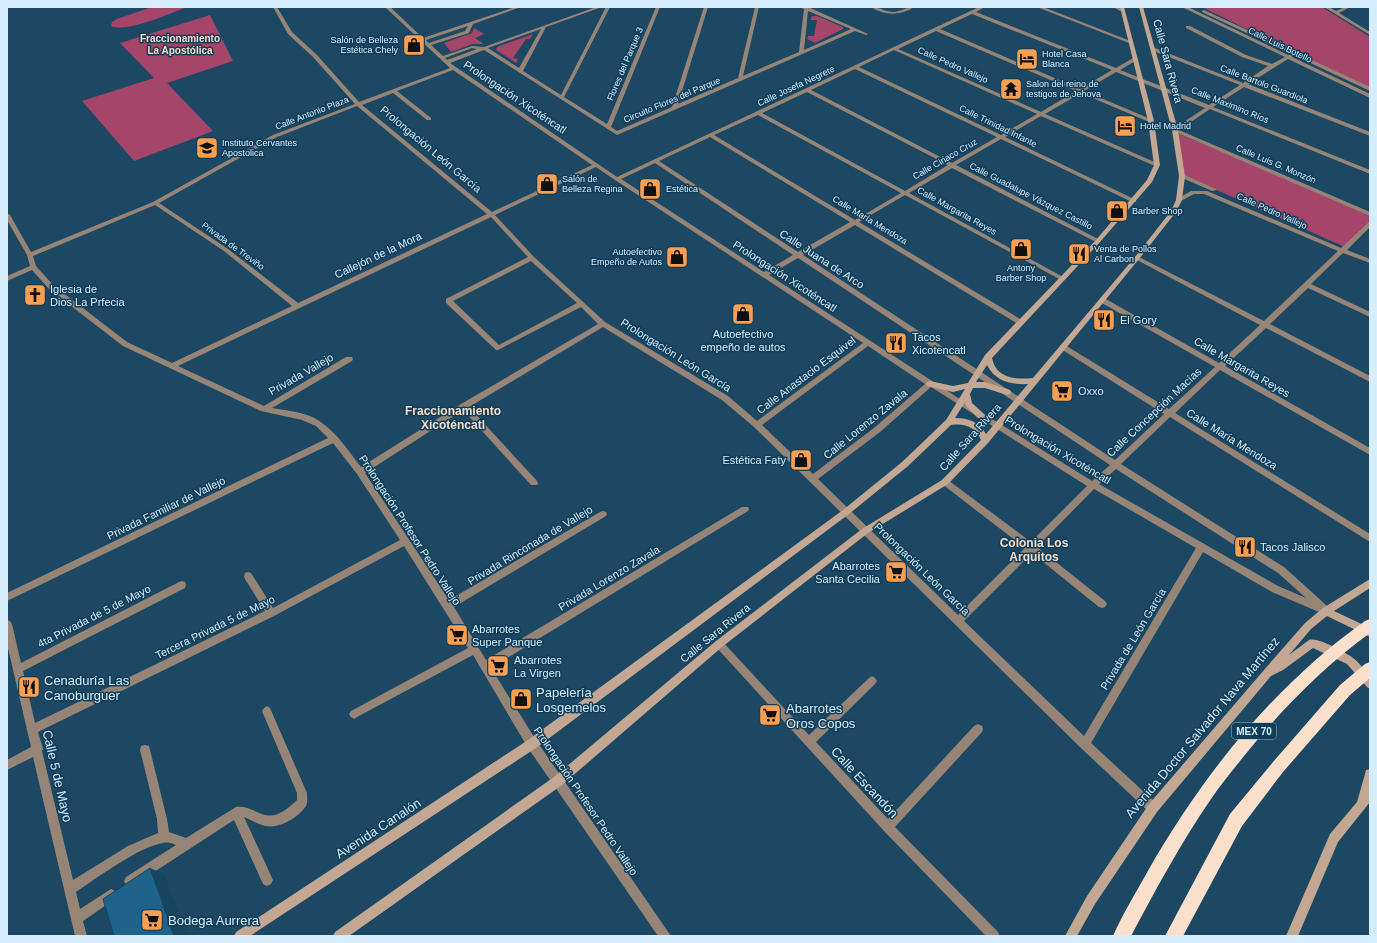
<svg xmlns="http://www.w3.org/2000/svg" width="1377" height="943" viewBox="0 0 1377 943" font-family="Arial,sans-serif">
<rect width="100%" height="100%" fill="#1c4863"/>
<g fill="#a44569">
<path d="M152 7H188C170 13 128 33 111 26L112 22 117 19Z"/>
<path d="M1202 7H1322L1370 37V90Z"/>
<path d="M210 15 233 61 167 83 213 131 134 161 82 101 154 78 120 43Z"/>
<path d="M812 16H817L843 27V29L815 43 807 39 808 36H814L817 20H811Z"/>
<path d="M474 28 484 34 475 38 484 44H473L451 52 444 43 472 33Z"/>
<path d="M533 34 530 39H526L513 58 518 59 516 63 496 50 497 47Z"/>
<path d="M1177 133 1370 214V223L1345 247 1185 176Z"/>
</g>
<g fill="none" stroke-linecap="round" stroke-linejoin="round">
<g fill="#968476" fill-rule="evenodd">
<path d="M273 7H277L292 32 317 55 359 102 450 68 385 7H390L423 38 515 7H521L473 24 469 33 431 45 443 56 472 46 484 47 596 7H602L546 27 523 71 561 95 606 7H610L564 97 607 124 656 7H660L611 127 617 131 672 107 704 7H708L678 104 738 78 755 7H759L743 76 799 52 804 9 800 7H808L868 34 866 35 855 31 617 135 484 50 450 63 617 177 979 7H985L976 12 1116 68 1133 58H1137V60L1120 70 1209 105 1240 85 1151 50V48H1155L1243 83 1268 66 1242 57 1186 28V26H1190L1246 55 1272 64 1285 57 1182 7H1188L1288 55H1292V57L1370 94V98L1288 59 1248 84 1370 132V136L1244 87 1213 107 1370 170V174L1210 109 1179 130 1370 212V216L1173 131V129L1205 108 1116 72 1084 91 1153 120V122H1149L1081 93 1045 114 1159 164V166H1155L1041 116 1005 137 1136 200V202H1132L1001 139 956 165 1100 240V242H1096L952 168 909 193 1065 278V280H1061L905 195 859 222 1022 320 1023 322 1022 324H1018L855 225 803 255 1115 460 1164 414 1061 349 1059 347 1061 345H1065L1169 409 1215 367 1100 302V298H1104L1219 363 1260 325 1135 259V257H1139L1264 321 1338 251 1204 194H1194L1179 202 1176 200 1177 199 1191 191H1207L1341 248 1368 223 1370 222V227L1347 250 1370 259V263L1343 253 1311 284 1370 312V317L1308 288 1270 324 1370 376V382L1266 328 1225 366 1370 448V455L1220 370 1175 413 1370 534V542L1170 417 1121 464 1284 567 1325 604 1331 611 1329 614 1326 615 1272 592 1203 552 1091 743 1157 804 1158 808 1157 812 1153 813 1149 812 1081 748 754 427 722 400 603 327 469 407 537 481 538 483 537 485H531L463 410 365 473 449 600 600 512 603 511 606 512 607 514 606 516 454 607 486 660 742 507H748L749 509 748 511 491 668 536 740 671 936H658L528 748 473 655 357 717 354 719 351 717 349 714 351 711 468 648 404 546 274 616 38 732 43 749 42 751 73 880 128 846 158 833 157 819 140 750 141 746 145 745 149 746 150 750 167 819 169 832 186 838 236 807C245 806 250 809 257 812 274 821 285 811 297 800V793L262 711 264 708 267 706 270 708 307 793C307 797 308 802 306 806 298 818 279 829 265 826 257 824 251 820 244 817L273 880 271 884 267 886 263 884 234 820 134 885 130 887 126 885 124 881 126 877 176 845C172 843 168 842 163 843 140 846 97 878 76 892L80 909 111 889 115 891 117 895 115 899 83 921 87 936H75L33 757 7 770V760L31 747 7 644V620L10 621 12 624 21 663 179 582 182 581 185 582 186 585 185 588 23 671 35 723 265 611 245 579 244 576 245 573 248 572 251 573 273 608 400 540 357 474 333 443 7 601V593L328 438 316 426 302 420 261 411 123 346 49 289 32 270 7 281V276L30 266 27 255 7 220V213L10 215 31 252 153 202 273 135 355 104 313 57 288 34ZM808 11 851 29 804 50ZM972 14 1112 70 1080 89 940 29ZM468 26 465 31 429 43 426 40ZM541 29 519 68 488 48ZM936 31 1076 91 1041 112 898 49ZM472 48 477 49 447 60 445 58ZM894 50 1037 114 1001 135 859 67ZM855 69 997 137 952 163 811 90ZM453 70 592 165 492 212 362 105 393 93 427 120H431V118L397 91ZM807 92 948 165 905 191 762 113ZM357 106 487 214 298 303 228 249 159 203 277 137ZM758 115 901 193 855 220 714 135ZM710 137 850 222 798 252 659 161ZM655 163 793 255 764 272 621 179ZM596 167 615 180 863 343 757 421 728 396 605 322 534 257 495 215ZM155 205 224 251 292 306 172 363 127 342 53 285 36 266 33 256ZM491 217 528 257 446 299V303L496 350H498L581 307 598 324 461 404 361 467C349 452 338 434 322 423 309 412 288 411 272 408L352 361 353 359 352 357H346L264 406 178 366ZM798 258 1110 465 1092 481 963 401 769 275ZM531 261 577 303 499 345 453 301ZM868 346 925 384 874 428 813 474 762 425ZM931 387 1087 486 1031 542 948 480H942L941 482 942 484 1025 548 958 615 818 479 880 432ZM1116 469 1278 573 1306 598 1278 586 1099 484ZM1094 489 1196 548 1084 736 964 621 1032 553 1099 607 1102 608 1105 607 1107 604 1105 601 1037 547Z"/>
<path d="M871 7C879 7 886 12 894 12 901 11 907 7 914 7 901 16 884 16 871 7Z"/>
<path d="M1037 7H1043L1133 42 1129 43Z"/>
<path d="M1113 7H1119L1124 10 1120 11Z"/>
<path d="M1324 7H1329L1336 11 1345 7H1350L1339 13 1370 32V35Z"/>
<path d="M1204 10 1370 87V91L1202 12V11Z"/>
<path d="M1182 174 1216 189 1217 190 1212 191 1180 177 1179 176Z"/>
<path d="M719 640 722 641 809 735 869 678 872 676 875 678 877 681 875 684 816 742 888 819 974 726 978 724 982 726 983 729 982 732 895 827 998 932 1000 936H986L884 831 716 647 714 644 716 641Z"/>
</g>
<g fill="#c4a792" fill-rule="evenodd">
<path d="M1120 7H1124L1154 121 1160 165 1152 182 1100 242 992 358C996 378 1015 380 1033 378L1135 257 1171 211 1176 200 1179 176 1172 130 1139 7H1143L1178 130 1185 176 1182 200 1176 212 1139 259 988 443 948 484 868 533 722 647 562 785 349 936H333L335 932 554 777 716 641 862 529 942 480 981 440C976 427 965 423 951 425L908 466 849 514 536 748 250 936H234L236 932 528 740 843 510 902 462 946 420 965 389 953 392 927 386 926 384 927 382 930 381 953 386 968 383 985 355 1096 240 1147 180 1154 165 1148 121ZM987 365C995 381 1011 385 1028 384L986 434C979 422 969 418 955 418L965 402 966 406 978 418H984L985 416 984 414 972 403 970 394 973 388H985L1007 395 1010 394 1011 392 1010 390 985 382H976Z"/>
<path d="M1370 579V588L1334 611 1370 628V637L1327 616 1311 629 1289 655 1309 640C1318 637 1345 652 1353 658 1359 662 1365 671 1370 677V689L1367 687 1347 664 1313 648 1283 670 1271 676 1157 812 1095 904 1077 936H1065L1087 896 1149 804 1264 670 1305 623 1323 608Z"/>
<path d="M1370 769V802L1338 842 1298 936H1286L1330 834 1357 802 1365 774 1366 770Z"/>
</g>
<g fill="#fadfcb" fill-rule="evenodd">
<path d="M1370 619V633C1322 668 1281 710 1244 756 1233 770 1221 784 1211 799 1181 843 1156 889 1131 936H1113C1123 913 1137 891 1149 869 1204 773 1274 686 1365 621Z"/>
<path d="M1370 662V678L1350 695 1283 772 1242 826 1183 936H1165L1230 814 1273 762 1340 685 1365 664Z"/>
</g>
</g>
<path fill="#164561" d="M150 868 164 874 187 936H174Z"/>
<path fill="#20638a" stroke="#164561" d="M150 868 174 936H114L103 899Z"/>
<defs>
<g id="shop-square" transform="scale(1.15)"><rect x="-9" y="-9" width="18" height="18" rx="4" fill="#fa9f50" stroke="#103d58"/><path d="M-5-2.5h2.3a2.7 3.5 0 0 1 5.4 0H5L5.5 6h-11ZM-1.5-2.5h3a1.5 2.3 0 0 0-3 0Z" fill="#111"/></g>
<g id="hotel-square" transform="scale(1.15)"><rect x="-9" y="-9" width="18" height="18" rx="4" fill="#fa9f50" stroke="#103d58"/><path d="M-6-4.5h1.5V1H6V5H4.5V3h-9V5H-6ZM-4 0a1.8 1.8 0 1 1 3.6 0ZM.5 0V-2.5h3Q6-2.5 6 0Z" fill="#111"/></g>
<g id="temple-square" transform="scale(1.15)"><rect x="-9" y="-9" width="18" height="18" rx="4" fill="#fa9f50" stroke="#103d58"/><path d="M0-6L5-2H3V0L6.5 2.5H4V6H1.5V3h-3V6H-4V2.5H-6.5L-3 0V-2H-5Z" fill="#111"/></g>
<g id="school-square" transform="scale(1.15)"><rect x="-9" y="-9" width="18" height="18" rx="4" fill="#fa9f50" stroke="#103d58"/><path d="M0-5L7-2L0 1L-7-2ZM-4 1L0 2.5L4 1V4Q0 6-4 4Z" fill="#111"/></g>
<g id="restaurant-square" transform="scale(1.15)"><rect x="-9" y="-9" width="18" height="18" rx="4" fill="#fa9f50" stroke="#103d58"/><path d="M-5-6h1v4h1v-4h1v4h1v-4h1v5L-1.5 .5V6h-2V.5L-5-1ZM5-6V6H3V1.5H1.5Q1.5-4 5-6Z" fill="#111"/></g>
<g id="church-square" transform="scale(1.15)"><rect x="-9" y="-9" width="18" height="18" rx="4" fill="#fa9f50" stroke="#103d58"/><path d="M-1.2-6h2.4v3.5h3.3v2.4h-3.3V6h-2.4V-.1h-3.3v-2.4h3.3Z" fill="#111"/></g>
<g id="supermarket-square" transform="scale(1.15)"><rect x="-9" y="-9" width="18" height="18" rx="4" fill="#fa9f50" stroke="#103d58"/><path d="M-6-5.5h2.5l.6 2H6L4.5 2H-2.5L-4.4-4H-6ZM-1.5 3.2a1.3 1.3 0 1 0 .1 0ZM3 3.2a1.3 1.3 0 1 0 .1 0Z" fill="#111"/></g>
</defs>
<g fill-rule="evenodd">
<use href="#shop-square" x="414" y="45"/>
<use href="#hotel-square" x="1027" y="59"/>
<use href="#temple-square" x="1011" y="89"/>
<use href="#hotel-square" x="1125" y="126"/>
<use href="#school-square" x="207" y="148"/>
<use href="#shop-square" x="547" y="184"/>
<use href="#shop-square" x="650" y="189"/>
<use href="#shop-square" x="1117" y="211"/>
<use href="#shop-square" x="1021" y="249"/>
<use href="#restaurant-square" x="1079" y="254"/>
<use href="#shop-square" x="677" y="257"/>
<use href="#church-square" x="35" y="295"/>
<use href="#shop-square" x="743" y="314"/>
<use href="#restaurant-square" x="1104" y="320"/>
<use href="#restaurant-square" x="896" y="343"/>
<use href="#supermarket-square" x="1062" y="391"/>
<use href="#shop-square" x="801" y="460"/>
<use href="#restaurant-square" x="1245" y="547"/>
<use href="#supermarket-square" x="896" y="572"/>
<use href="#supermarket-square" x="457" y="635"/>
<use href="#supermarket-square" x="498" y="666"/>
<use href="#restaurant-square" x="29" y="687"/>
<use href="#shop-square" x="521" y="699"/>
<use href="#supermarket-square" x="770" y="715"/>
<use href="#supermarket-square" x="152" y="920"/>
</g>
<g text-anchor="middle" stroke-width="3" stroke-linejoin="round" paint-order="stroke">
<g font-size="9" fill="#d6edfe" stroke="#103d58" text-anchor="start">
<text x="398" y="43" text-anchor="end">Salón de Belleza<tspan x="398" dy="10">Estética Chely</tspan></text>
<text x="1042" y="57">Hotel Casa<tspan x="1042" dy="10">Blanca</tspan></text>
<text x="1026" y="87">Salon del reino de<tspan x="1026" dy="10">testigos de Jehova</tspan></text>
<text x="1140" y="129">Hotel Madrid</text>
<text x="222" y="146">Instituto Cervantes<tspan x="222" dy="10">Apostolica</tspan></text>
<text x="562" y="182">Salón de<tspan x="562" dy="10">Belleza Regina</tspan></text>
<text x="666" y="192">Estética</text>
<text x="1132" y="214">Barber Shop</text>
<text x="1094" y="252">Venta de Pollos<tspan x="1094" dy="10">Al Carbon</tspan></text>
<text x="662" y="255" text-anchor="end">Autoefectivo<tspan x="662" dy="10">Empeño de Autos</tspan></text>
<text x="1021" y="271" text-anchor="middle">Antony<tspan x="1021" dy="10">Barber Shop</tspan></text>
</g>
<g font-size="9" fill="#d6edfe" stroke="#103d58">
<text transform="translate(1280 45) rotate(26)" y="3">Calle Luis Botello</text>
<text transform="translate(625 64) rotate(-67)" y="3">Flores del Parque 3</text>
<text transform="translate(953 65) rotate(24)" y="3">Calle Pedro Vallejo</text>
<text transform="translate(1264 84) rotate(21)" y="3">Calle Bartolo Guardiola</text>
<text transform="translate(796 86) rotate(-25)" y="3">Calle Josefa Negrete</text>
<text transform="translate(672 100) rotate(-23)" y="3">Circuito Flores del Parque</text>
<text transform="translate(1230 105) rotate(22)" y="3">Calle Maximino Ríos</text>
<text transform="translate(312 113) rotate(-21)" y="3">Calle Antonio Plaza</text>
<text transform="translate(998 126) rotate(26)" y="3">Calle Trinidad Infante</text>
<text transform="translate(945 159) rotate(-30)" y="3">Calle Ciriaco Cruz</text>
<text transform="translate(1276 164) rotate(23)" y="3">Calle Luis G. Monzón</text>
<text transform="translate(1031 196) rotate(27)" y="3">Calle Guadalupe Vázquez Castillo</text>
<text transform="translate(957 211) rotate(29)" y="3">Calle Margarita Reyes</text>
<text transform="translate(1272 211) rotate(24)" y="3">Calle Pedro Vallejo</text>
<text transform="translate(870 220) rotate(31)" y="3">Calle María Mendoza</text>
<text transform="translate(233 246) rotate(36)" y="3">Privada de Treviño</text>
</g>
<g font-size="10" font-weight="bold" fill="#f7dcc8" stroke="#103d58">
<text x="180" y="42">Fraccionamiento<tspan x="180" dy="12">La Apostólica</tspan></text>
</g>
<rect fill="#103d58" stroke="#9bb8cc" stroke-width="1" x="1232" y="723" width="44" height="16" rx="3"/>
<g font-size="10" font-weight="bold" fill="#d6edfe">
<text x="1254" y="735">MEX 70</text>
</g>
<g font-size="11" fill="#d6edfe" stroke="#103d58">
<text transform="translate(1168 61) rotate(75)" y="4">Calle Sara Rivera</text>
<text transform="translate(515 97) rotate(34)" y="4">Prolongación Xicoténcatl</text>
<text transform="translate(431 149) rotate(40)" y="4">Prolongación León García</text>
<text transform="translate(378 255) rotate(-25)" y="4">Callejón de la Mora</text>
<text transform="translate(822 259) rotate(33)" y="4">Calle Juana de Arco</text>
<text transform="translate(785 276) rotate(33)" y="4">Prolongación Xicoténcatl</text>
<text transform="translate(676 355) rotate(32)" y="4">Prolongación León García</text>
<text transform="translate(1242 367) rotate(30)" y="4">Calle Margarita Reyes</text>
<text transform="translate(301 374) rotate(-30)" y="4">Privada Vallejo</text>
<text transform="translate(806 375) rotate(-37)" y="4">Calle Anastacio Esquivel</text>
<text transform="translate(1154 412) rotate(-43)" y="4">Calle Concepción Macías</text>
<text transform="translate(865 424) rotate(-39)" y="4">Calle Lorenzo Zavala</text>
<text transform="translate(970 437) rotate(-48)" y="4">Calle Sara Rivera</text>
<text transform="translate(1232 439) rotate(32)" y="4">Calle María Mendoza</text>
<text transform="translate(1058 450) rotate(31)" y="4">Prolongación Xicoténcatl</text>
<text transform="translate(166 508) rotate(-26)" y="4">Privada Familiar de Vallejo</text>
<text transform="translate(410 530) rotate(57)" y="4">Prolongación Profesor Pedro Vallejo</text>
<text transform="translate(530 545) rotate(-31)" y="4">Privada Rinconada de Vallejo</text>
<text transform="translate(922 569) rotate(44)" y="4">Prolongación León García</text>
<text transform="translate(609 578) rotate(-31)" y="4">Privada Lorenzo Zavala</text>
<text transform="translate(94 616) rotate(-27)" y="4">4ta Privada de 5 de Mayo</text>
<text transform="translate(215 627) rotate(-26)" y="4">Tercera Privada 5 de Mayo</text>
<text transform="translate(715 633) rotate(-39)" y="4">Calle Sara Rivera</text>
<text transform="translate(1133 639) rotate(-59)" y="4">Privada de León García</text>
<text transform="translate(586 801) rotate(56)" y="4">Prolongación Profesor Pedro Vallejo</text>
</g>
<g font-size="11" fill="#d6edfe" stroke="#103d58" text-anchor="start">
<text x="50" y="293">Iglesia de<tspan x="50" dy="13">Dios La Prfecia</tspan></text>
<text x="1120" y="324">El Gory</text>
<text x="743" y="338" text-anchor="middle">Autoefectivo<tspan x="743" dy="13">empeño de autos</tspan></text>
<text x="912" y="341">Tacos<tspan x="912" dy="13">Xicotencatl</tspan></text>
<text x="1078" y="395">Oxxo</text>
<text x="786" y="464" text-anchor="end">Estética Faty</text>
<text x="1260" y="551">Tacos Jalisco</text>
<text x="880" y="570" text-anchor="end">Abarrotes<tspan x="880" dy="13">Santa Cecilia</tspan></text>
<text x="472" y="633">Abarrotes<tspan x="472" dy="13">Super Panque</tspan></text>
<text x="514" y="664">Abarrotes<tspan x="514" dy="13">La Virgen</tspan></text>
</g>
<g font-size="12" font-weight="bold" fill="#f7dcc8" stroke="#103d58">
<text x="453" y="415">Fraccionamiento<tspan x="453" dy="14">Xicoténcatl</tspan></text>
<text x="1034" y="547">Colonia Los<tspan x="1034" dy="14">Arquitos</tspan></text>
</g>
<g font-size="13" fill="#d6edfe" stroke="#103d58" text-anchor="start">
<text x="44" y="685">Cenaduría Las<tspan x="44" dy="15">Canoburguer</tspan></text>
<text x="536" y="697">Papelería<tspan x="536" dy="15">Losgemelos</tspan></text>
<text x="786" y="713">Abarrotes<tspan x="786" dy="15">Oros Copos</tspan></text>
<text x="168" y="925">Bodega Aurrera</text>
</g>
<g font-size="13" fill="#d6edfe" stroke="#103d58">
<text transform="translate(1202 727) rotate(-50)" y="5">Avenida Doctor Salvador Nava Martínez</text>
<text transform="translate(58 776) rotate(77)" y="5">Calle 5 de Mayo</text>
<text transform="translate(865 782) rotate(47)" y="5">Calle Escandón</text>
<text transform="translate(378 828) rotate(-33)" y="5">Avenida Canalón</text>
</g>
</g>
<rect width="1377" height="943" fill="none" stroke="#d6edfe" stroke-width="16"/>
</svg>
